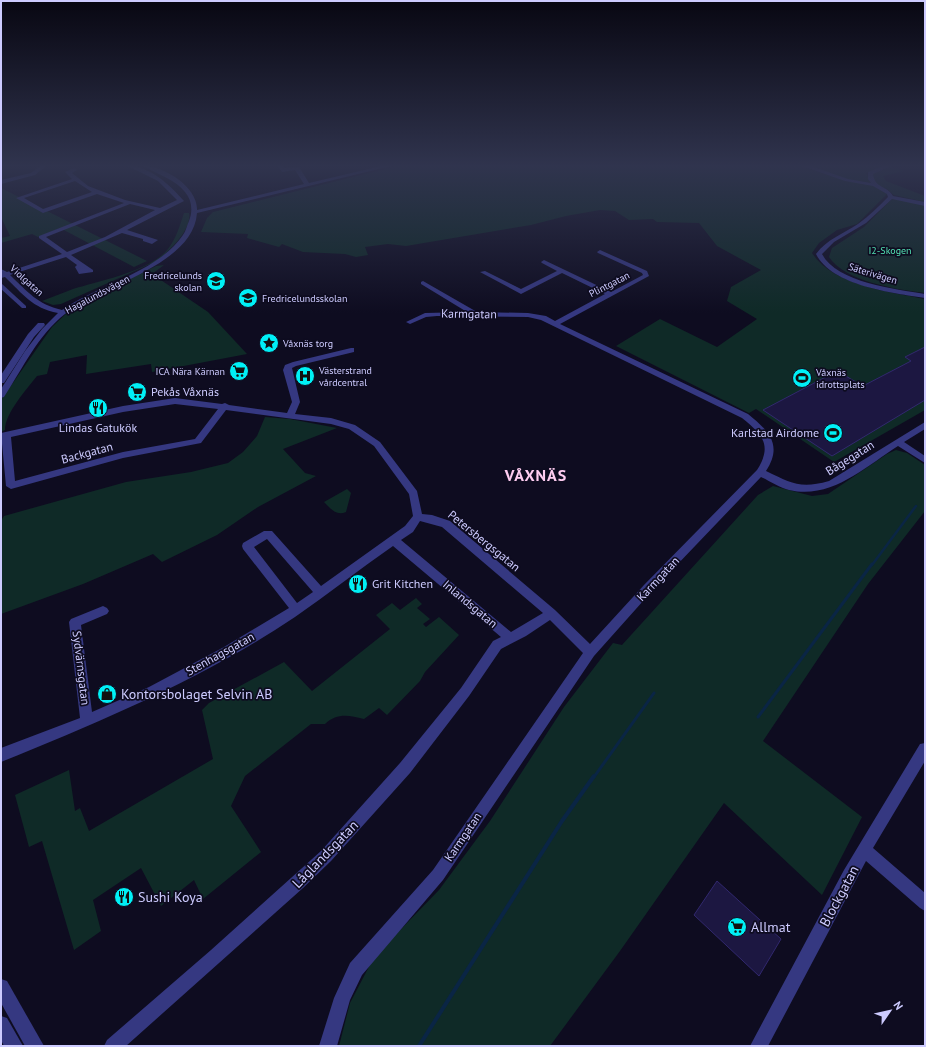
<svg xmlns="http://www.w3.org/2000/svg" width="926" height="1047" viewBox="0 0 926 1047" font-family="'PT Sans',sans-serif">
<rect width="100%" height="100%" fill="#0e0c20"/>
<g fill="#0f2a27">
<path d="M397 166H802L824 174 872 185 887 194 857 224 837 230 819 243 812 253C832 285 890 292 925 299V410L834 462 756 409 749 413 616 346 660 319 717 347 757 319 727 301 731 287 761 270 717 246 699 223 657 222 653 219 629 220 615 211 600 210 566 216 531 225 406 246 388 244 365 247 368 255 356 257 345 254 303 252 282 244 279 247 247 238 248 234 201 232 207 218 213 212Z"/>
<path d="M805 166H885L866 173 871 183 849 180Z"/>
<path d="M891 167 904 171 883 176 886 181 925 196V202L894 195 887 189 878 185 874 180 872 174Z"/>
<path d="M1 188 147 261 134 267 60 228 38 237 32 234 1 243V238L10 236 1 217Z"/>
<path d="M893 198 925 205V293C898 290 844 281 829 257L832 248 864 227Z"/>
<path d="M184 213H189C192 230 169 251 157 261L61 304 53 305 42 301C52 297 63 293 73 289 99 281 151 271 168 249 176 239 180 225 184 213Z"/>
<path d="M164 265 152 274 208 312 247 354 152 372 151 364 86 374 87 355 50 362 47 374 37 376C27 389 5 413 5 430L1 432V400L52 327 68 312 97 295 156 266Z"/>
<path d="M265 417 290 419 337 428 283 449 305 473 316 476 258 507 217 535 162 562 153 554 83 584 1 614V521L4 516 126 482 191 472 228 463 243 452 257 436Z"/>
<path d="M896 450 907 453 925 465V511L868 584 763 741 862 817 822 895 724 803 620 951 550 1046H339L350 1003 374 957 439 890 490 821 564 707 613 643 622 645 758 495 773 486 812 496 828 494 887 454Z"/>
<path d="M347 489 351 493 346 512C336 516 331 509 324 502Z"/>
<path d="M416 598 422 604 417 608 430 619 423 624 426 627 439 617 459 635 425 672 420 681 387 715 379 708 364 719C348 715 337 713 325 724H311L245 776 231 806 261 852 203 899 194 880 161 906 141 868 93 900 101 931 74 950 42 841 29 847 15 795 69 770 75 811 80 808 89 831 213 759 202 710 209 703 284 662 312 691 390 629 376 615 392 603 400 610Z"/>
</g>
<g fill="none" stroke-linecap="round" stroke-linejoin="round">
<path stroke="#0a2545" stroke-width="2.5" d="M872 565 916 506"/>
<g stroke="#0a2545" stroke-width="3">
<path d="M758 717 872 564"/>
<path d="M594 777 654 693"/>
</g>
<path stroke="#0a2545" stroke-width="4" d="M419 1046 562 821 594 776"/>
</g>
<g fill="#1c1741" stroke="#31286e">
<path d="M925 347V400L832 456 763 410 837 371 863 386 911 361 905 357Z"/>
<path d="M717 881 781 939 759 976 694 915Z"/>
</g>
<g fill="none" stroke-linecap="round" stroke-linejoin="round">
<g fill="#353881" fill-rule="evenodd">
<path d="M40 166H46L35 175 1 184V180L31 173Z"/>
<path d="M128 166C150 166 170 185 184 201L127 230 158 240 152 244 143 241V239L122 233 71 255 93 270V272L79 274 75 267 77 265 66 257 10 275C28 292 37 304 62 310 98 285 158 272 183 235 186 231 187 225 189 221 193 211 192 200 185 192 175 179 158 175 144 166 164 166 198 187 197 210L304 184 295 170 282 172 278 166H283L284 168 299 167 309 183 381 166H391L197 213C193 266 101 285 65 314 38 335 23 368 4 397L1 398V389L25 351 42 329 58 313C32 308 23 294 5 277L1 278V269L7 272 62 254 39 238V236L124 203 97 194 43 213 16 198 72 179 65 172 74 168 77 170 72 173 88 186 125 200 160 208 177 200 158 181ZM75 181 92 192 43 209 24 198ZM130 204 155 210 105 237 67 252 46 237Z"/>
<path d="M802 166H811L848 179 871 183 868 179V172L883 166H891L873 174C875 189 887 185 893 196L925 202V206L892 199 866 223 834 242 822 254C837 283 896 289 925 294V298C893 293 832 286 816 254 827 239 843 234 858 224 869 216 879 206 888 197L887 194 873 186 845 181Z"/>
<path d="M600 250 647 271 649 276 560 324 748 414C769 431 783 445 766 471 791 483 800 489 829 481L925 422V429L904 442 925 456V463L898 446C865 467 831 500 789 490 780 488 770 481 761 477L652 591 594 656 443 880 362 975 350 1000 337 1046H319L334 998 350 963 433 870 583 653 550 620 526 636 501 649 469 696 410 773 331 861 303 888 126 1046H104L107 1040 211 950 321 851 400 763 461 688 493 641 501 637 393 546C360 569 328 594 295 617 204 678 102 721 1 762V748L80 718 69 622 71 619 103 606 107 608 109 611 107 614 81 625 92 712 149 687 224 647 289 608 243 549 242 546 243 543 264 531H272L321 586 405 526 413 516 409 494 374 446 349 429 331 424 226 410 201 443 123 458 11 489 6 486 1 433 123 406 175 398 222 404 225 403 229 405 287 413 292 402 283 370 285 365 293 362 351 348H354V352L296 366 292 368 300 402 295 414 331 418 355 425 380 442 417 491 422 514 432 515 450 521 555 610 590 644 644 585 757 470C773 445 762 434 742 418L541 320 528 317 437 316 426 317 410 324 406 322 425 313 467 312 421 284V282L423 281 477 312 528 313 546 316 555 321 605 294 562 273 521 294 480 272 485 271 521 289 557 271 542 263 541 262 544 260 611 292 643 275 642 273 598 253 597 252ZM175 404 218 409 195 439 123 452 15 481 11 437 123 412ZM420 521 442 527 543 613 511 632 401 540 413 532ZM267 539 313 592 297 603 254 547Z"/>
<path d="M1 283 26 306V308H22L1 289Z"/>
<path d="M38 323H44L45 325 34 337 4 383H1V375L28 334Z"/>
<path d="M925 743V761L873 848 925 893V911L920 908 866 861 768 1046H750L844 870 920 744Z"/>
<path d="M1 979 7 981 44 1046H25L1 1003Z"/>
<path d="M1 1016 7 1018 23 1046H4L1 1040Z"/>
</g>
</g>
<linearGradient id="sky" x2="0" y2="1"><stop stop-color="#080712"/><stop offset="0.53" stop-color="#30344e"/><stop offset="1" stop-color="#30344e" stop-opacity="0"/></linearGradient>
<rect width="926" height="313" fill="url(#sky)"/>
<defs>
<g id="school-disc" transform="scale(1)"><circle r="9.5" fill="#00f0f6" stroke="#0e0c20"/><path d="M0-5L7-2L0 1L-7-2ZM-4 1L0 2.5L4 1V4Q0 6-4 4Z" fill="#111"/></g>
<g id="sight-disc" transform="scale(1)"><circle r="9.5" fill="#00f0f6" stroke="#0e0c20"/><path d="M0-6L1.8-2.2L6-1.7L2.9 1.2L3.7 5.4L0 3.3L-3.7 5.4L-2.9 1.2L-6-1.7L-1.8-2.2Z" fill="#111"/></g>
<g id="supermarket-disc" transform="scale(1)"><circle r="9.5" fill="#00f0f6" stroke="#0e0c20"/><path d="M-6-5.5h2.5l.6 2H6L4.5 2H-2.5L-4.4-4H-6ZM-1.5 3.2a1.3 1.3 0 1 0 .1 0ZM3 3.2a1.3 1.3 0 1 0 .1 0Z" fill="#111"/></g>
<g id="hospital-disc" transform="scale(1)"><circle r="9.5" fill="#00f0f6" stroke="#0e0c20"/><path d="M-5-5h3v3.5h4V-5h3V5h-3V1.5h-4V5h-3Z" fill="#111"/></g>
<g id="stadium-disc" transform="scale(1)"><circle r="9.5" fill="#00f0f6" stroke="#0e0c20"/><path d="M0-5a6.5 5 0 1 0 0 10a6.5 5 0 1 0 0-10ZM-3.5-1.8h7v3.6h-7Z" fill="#111"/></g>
<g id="restaurant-disc" transform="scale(1)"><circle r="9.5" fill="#00f0f6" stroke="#0e0c20"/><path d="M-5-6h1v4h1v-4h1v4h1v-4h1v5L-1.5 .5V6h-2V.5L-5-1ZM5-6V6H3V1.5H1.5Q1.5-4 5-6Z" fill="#111"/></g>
<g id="shop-disc" transform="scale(1)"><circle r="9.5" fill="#00f0f6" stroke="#0e0c20"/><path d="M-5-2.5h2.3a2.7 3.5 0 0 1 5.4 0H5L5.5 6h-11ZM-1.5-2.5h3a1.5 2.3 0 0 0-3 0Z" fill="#111"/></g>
</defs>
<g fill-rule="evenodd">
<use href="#school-disc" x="216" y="281"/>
<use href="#school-disc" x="248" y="298"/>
<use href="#sight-disc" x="269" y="343"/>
<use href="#supermarket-disc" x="239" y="371"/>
<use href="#hospital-disc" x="305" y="376"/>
<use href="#stadium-disc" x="802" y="378"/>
<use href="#supermarket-disc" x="137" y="392"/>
<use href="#restaurant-disc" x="98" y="408"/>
<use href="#stadium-disc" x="833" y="433"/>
<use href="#restaurant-disc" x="358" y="584"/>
<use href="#shop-disc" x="107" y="694"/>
<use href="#restaurant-disc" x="124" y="897"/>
<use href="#supermarket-disc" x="737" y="927"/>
</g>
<g text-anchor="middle" stroke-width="3.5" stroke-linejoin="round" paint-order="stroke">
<g font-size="10" fill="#53e3b4" stroke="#0e0c20">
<text x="890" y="254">I2-Skogen</text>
</g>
<g font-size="10" fill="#cdcbff" stroke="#0e0c20">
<text transform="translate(873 273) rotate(17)" y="4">Säterivägen</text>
<text transform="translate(27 280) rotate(42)" y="4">Violgatan</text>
<text transform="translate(609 284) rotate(-27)" y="4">Plintgatan</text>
<text transform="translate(97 294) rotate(-28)" y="4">Hagalundsvägen</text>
</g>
<g font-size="10" fill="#cdcbff" stroke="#0e0c20" text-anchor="start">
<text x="202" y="279" text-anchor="end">Fredricelunds<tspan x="202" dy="12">skolan</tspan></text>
<text x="262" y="302">Fredricelundsskolan</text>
<text x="283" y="347">Våxnäs torg</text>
<text x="319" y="374">Västerstrand<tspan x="319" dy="12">vårdcentral</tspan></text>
<text x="225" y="375" text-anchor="end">ICA Nära Kärnan</text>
<text x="816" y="376">Våxnäs<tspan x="816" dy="12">idrottsplats</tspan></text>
</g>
<g font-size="12" fill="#cdcbff" stroke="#0e0c20">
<text transform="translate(469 314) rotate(1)" y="4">Karmgatan</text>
<text transform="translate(87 453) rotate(-15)" y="4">Backgatan</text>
<text transform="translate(850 458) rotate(-32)" y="4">Bågegatan</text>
<text transform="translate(484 541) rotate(39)" y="4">Petersbergsgatan</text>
<text transform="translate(658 579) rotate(-47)" y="4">Karmgatan</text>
<text transform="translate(470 604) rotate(40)" y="4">Inlandsgatan</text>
<text transform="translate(220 654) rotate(-29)" y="4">Stenhagsgatan</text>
<text transform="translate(81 668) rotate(83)" y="4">Sydvärnsgatan</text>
<text transform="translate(463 837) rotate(-56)" y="4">Karmgatan</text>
</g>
<g font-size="12" fill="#cdcbff" stroke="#0e0c20" text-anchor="start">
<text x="151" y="396">Pekås Våxnäs</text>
<text x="98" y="432" text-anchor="middle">Lindas Gatukök</text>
<text x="819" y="437" text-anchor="end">Karlstad Airdome</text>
<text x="372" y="588">Grit Kitchen</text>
</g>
<g font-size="14" fill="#cdcbff" stroke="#0e0c20" text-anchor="start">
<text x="121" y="699">Kontorsbolaget Selvin AB</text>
<text x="138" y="902">Sushi Koya</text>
<text x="751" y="932">Allmat</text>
</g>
<g font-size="14" fill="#cdcbff" stroke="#0e0c20">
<text transform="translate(325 854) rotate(-46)" y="5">Låglandsgatan</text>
<text transform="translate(839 896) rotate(-62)" y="5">Blockgatan</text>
</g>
<g font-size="16" font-weight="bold" letter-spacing="1" fill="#ffcdf1" stroke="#0e0c20">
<text x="536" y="481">VÅXNÄS</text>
</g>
</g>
<rect width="926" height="1047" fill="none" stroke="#cdcbff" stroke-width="4"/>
<g transform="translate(890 1011) rotate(56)" stroke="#0e0c20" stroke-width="3" paint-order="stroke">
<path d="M0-3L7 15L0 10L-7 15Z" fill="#cdcbff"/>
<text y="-6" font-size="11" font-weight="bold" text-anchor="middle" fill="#cdcbff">N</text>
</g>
</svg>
